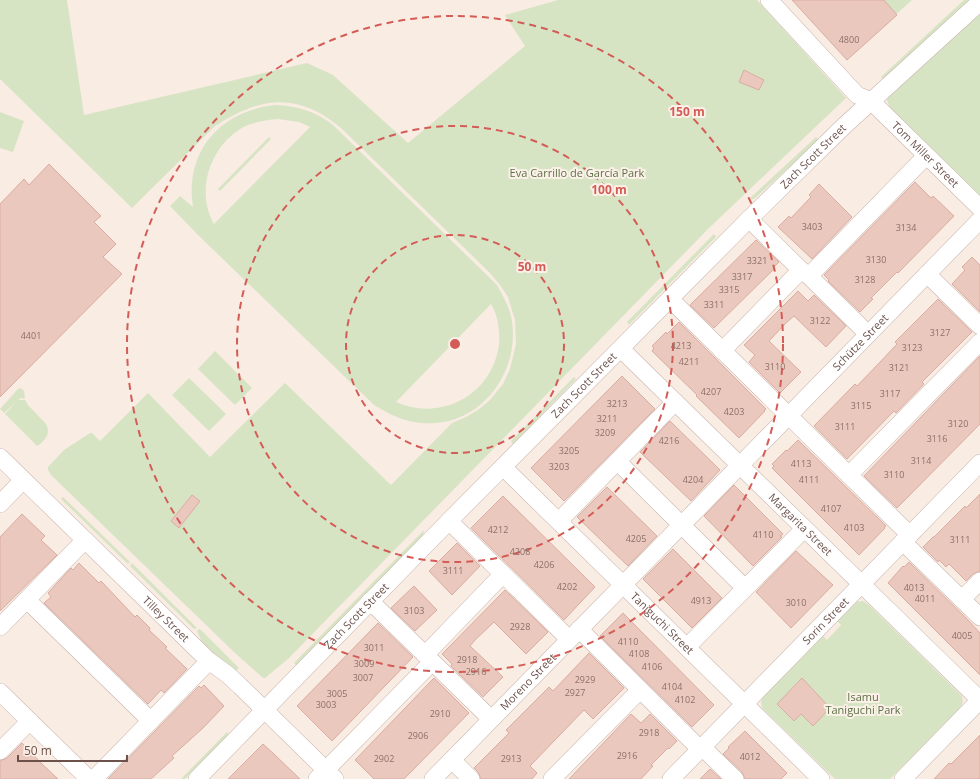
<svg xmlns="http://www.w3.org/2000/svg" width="980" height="779" viewBox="0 0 980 779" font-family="'Open Sans',sans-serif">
<rect width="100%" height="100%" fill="#f9ece3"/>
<g fill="#d7e4c4" fill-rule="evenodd">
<path d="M0 0H67L84 115 307 63 333 75 408 143 525 46 505 15 558 0H757L846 98 708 229 288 659 265 678H263L235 653 51 475 48 470V467L64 450 90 433H92L100 441 148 393 210 457 285 383 391 485 452 423 466 417 478 410 490 400 503 384 510 369 516 344 515 320 508 297 500 285 489 272 341 128C298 92 261 96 215 126L132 208 0 79Z"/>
<path d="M866 0H912L892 18Z"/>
<path d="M964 0H970L883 80 881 77Z"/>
<path d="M980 14V197L890 109 887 100 890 93Z"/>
<path d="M276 105C298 106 317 112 333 125L497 285C503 296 510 308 512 321 520 375 478 428 422 423 404 422 389 414 374 405L198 235 170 206 180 196 193 207C192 199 191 191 192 183 196 136 233 109 276 105ZM278 119 299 122 310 127 214 224C194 189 212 141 248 125 258 121 268 120 278 119ZM491 304C498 315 500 331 499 345 492 395 441 422 396 402Z"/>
<path d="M0 112 24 121 13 152 0 148Z"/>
<path d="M269 137 271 139 220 191 218 189Z"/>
<path d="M816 137 819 140 754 199 748 200Z"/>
<path d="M714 234 716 237 629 325 627 322Z"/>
<path d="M215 351 252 388 235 405 198 369Z"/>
<path d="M574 377 576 379 513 444 511 441Z"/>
<path d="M189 378 226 414 209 431 172 395Z"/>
<path d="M21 388 24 391 25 399 20 398 19 400H25L28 405 46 424C51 433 46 439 39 445L37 446 5 414 16 402 4 413 0 409 18 389Z"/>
<path d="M63 497 130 562 128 564 61 499Z"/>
<path d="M424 530 423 536 297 666 294 663Z"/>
<path d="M132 563 197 628 194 629 130 566Z"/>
<path d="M863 601 865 602 870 606 962 696C963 701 963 704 960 708L890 779H835L762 708 761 702 762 698 823 636 827 640 841 625 837 621 857 602Z"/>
<path d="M199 629H200L239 668 236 671 211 651 202 642 197 631Z"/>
<path d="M227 732 229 734 185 779H181Z"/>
</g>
<g fill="#ebc8be" stroke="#dbaca1">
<path d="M792 0H884L897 15 847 60Z"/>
<path d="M744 70 764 80 759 90 739 82Z"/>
<path d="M49 164 101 216 94 222 116 244 103 257 122 274 0 397V204L24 179 29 185Z"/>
<path d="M915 182 931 198 933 196 954 216 898 273 897 272 871 298 873 299 860 312 828 281 829 280 824 275Z"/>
<path d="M819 184 852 217 812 259 778 227 789 216 791 218 811 197 809 195Z"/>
<path d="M756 240 779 262 773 268 774 269 714 328 690 305Z"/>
<path d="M972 257 980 265V312L952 284 965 270 962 267Z"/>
<path d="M798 291 808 301 814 295 846 326 826 347 794 316 787 322 769 341 801 372 780 393 749 362 755 355 744 345Z"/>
<path d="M938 299 972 332 922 382 924 384 896 413 894 411 847 459 814 426 855 384 857 386 882 360 897 344 895 342Z"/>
<path d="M679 322 766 409 764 410 765 411 739 438 696 396 697 395 652 351 654 348 652 346 666 332 667 334Z"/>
<path d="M980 356V424L897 508 864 476Z"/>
<path d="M622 376 655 409 564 501 531 468Z"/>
<path d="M670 421 720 470 691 501 640 452Z"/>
<path d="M798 440 886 526 884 527 885 528 859 555 772 468 774 466 772 464 786 450 787 451Z"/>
<path d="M734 485 783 534 780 536 782 537 753 566 704 516Z"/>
<path d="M607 487 657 536 628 566 577 517Z"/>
<path d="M980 494V571L973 574 966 581 949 564 946 567 939 560 938 562 923 547 933 537H934L965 506 966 508Z"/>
<path d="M192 495 200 501 179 528 171 521Z"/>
<path d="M503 496 595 587 564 620 471 528Z"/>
<path d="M22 514 45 536 41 540 57 555 0 611V537Z"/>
<path d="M457 543 480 566 452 595 429 571Z"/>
<path d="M673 549 722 598 692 628 643 579Z"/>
<path d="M796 551 833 585 791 628 756 592Z"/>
<path d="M909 562 967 619 980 633V675L888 583 903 566 904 567Z"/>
<path d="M79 563 99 583 101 581 135 617 137 615 150 628 149 630 167 647 165 648 187 669 164 693 161 690 148 704 44 603 51 597 48 593 71 568 73 570Z"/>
<path d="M414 586 437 610 415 631 391 608Z"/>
<path d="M505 590 548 632 526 654 494 622 475 640 470 646 503 677 483 697 451 666 452 664 442 654Z"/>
<path d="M623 613 714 705 692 727 600 636Z"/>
<path d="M378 623 413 657 332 741 297 706Z"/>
<path d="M589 653 624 688 593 719 584 710 530 766 537 773 532 779H481L478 772 474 768 509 733 506 730 549 687 553 691Z"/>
<path d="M434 678 469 713 404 779H374L355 760Z"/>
<path d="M802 678 830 708 813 726 801 714 794 721 777 704Z"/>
<path d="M204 685 224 706 203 728 172 756 174 758 151 779H108L199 686 201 688Z"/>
<path d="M631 714 641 723 650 714 677 741 669 749 668 748 651 765 653 766 641 779H569Z"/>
<path d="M745 731 787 773 781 779H745L742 772 723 754 729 748 728 747Z"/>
<path d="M980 735V779H934L949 763 951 764Z"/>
<path d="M22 743 41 763 58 779H0V761L7 758Z"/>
<path d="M263 744 275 755 300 779H228Z"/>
<path d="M710 769 721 779H700Z"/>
</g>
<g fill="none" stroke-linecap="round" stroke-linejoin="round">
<g stroke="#c8b3ab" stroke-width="18">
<g id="minor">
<path id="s1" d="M769 0 857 95 871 101 980 208"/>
<path d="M749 219 801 270 809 276 868 334"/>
<path d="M927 274 980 326"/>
<path d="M809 276 926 156"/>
<path d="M670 299 910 535"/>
<path id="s2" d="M621 349 980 700"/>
<path d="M722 351 801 270"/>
<path id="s3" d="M0 457 209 661 227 674 240 686 335 779"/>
<path d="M618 462 745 588"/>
<path id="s4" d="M503 467 821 779"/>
<path d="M849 475 980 342"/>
<path d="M0 504 23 480"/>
<path d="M449 521 569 639"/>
<path d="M559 521 675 402"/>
<path d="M903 542 980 617"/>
<path d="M962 599 980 581"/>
<path d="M27 600 151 721"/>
<path d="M370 601 491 719"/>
<path d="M0 627 85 540"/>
<path d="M579 629 700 749"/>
<path d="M687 647 804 529"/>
<path d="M425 655 503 574"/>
<path d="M0 692 89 779"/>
<path d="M702 747 735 779"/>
<path d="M0 751 30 721"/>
<path d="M452 760 471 779"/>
<path d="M94 779 209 661"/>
<path id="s5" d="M197 779 449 521 749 219 844 126 980 2"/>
<path d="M317 779 432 662"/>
<path id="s6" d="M433 779 980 220"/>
<path d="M552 779 640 690"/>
<path id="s7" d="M671 779 980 463"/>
<path d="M903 779 980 700"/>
</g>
</g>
<use href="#minor" stroke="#fff" stroke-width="17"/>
</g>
<g fill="none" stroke="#d45c57" stroke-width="2" stroke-dasharray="7 5">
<circle cx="455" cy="344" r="109"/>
<circle cx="455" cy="344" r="218"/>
<circle cx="455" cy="344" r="328"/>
</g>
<g text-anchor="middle" stroke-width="4" stroke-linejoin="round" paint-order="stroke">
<g font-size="9" fill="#8c7068">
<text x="849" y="43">4800</text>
<text x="812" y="230">3403</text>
<text x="906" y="231">3134</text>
<text x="876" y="263">3130</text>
<text x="757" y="264">3321</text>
<text x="742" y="280">3317</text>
<text x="865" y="283">3128</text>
<text x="729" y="293">3315</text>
<text x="714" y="308">3311</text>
<text x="820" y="324">3122</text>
<text x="940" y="336">3127</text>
<text x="31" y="339">4401</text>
<text x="681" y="349">4213</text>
<text x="912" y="351">3123</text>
<text x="689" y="365">4211</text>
<text x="775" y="370">3110</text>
<text x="899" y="371">3121</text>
<text x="711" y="395">4207</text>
<text x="890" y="397">3117</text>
<text x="617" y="407">3213</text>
<text x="861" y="409">3115</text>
<text x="734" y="415">4203</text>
<text x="607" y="422">3211</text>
<text x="958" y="427">3120</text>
<text x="845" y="430">3111</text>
<text x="605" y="436">3209</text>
<text x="937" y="442">3116</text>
<text x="669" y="444">4216</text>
<text x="569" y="454">3205</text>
<text x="921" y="464">3114</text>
<text x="801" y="467">4113</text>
<text x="559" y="470">3203</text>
<text x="894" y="478">3110</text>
<text x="693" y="483">4204</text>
<text x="809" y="483">4111</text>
<text x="831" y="512">4107</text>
<text x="854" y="531">4103</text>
<text x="498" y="533">4212</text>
<text x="763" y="538">4110</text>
<text x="636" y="542">4205</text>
<text x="960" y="543">3111</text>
<text x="520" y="555">4208</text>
<text x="544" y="568">4206</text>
<text x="453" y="574">3111</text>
<text x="567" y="590">4202</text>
<text x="914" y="591">4013</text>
<text x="925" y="602">4011</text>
<text x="701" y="604">4913</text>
<text x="796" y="606">3010</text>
<text x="414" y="614">3103</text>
<text x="520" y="630">2928</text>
<text x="962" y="639">4005</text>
<text x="628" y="645">4110</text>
<text x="374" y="651">3011</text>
<text x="639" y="657">4108</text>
<text x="467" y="663">2918</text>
<text x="364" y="667">3009</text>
<text x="652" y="670">4106</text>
<text x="476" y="675">2916</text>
<text x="363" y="681">3007</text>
<text x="585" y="683">2929</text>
<text x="672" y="690">4104</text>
<text x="575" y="696">2927</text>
<text x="337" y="697">3005</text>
<text x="685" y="703">4102</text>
<text x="326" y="708">3003</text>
<text x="440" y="717">2910</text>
<text x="649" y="736">2918</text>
<text x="418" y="739">2906</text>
<text x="627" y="759">2916</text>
<text x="750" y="760">4012</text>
<text x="384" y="762">2902</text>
<text x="511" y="762">2913</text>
</g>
<g font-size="11" fill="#6d524c" stroke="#fcf1e8">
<text dy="4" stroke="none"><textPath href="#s1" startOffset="221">Tom Miller Street</textPath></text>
<text dy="4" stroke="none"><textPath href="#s5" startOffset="876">Zach Scott Street</textPath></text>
<text dy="4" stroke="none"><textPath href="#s6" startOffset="611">Schütze Street</textPath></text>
<text dy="4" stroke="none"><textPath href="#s5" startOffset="552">Zach Scott Street</textPath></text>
<text dy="4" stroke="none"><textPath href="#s2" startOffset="251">Margarita Street</textPath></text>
<text dy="4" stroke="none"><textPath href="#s5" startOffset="228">Zach Scott Street</textPath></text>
<text dy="4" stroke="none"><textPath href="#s3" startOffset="232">Tilley Street</textPath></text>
<text dy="4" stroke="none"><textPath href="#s7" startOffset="221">Sorin Street</textPath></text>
<text dy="4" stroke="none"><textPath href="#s4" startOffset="223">Taniguchi Street</textPath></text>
<text dy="4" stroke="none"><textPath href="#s6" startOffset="136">Moreno Street</textPath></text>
</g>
<g font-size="11" fill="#5b7146" stroke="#fcf1e8">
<text x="577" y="177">Eva Carrillo de García Park</text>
<text x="863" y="701">Isamu<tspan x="863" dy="13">Taniguchi Park</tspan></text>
</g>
</g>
<circle cx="455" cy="344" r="6" fill="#d45c57" stroke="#fcf1e8" stroke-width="2"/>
<g font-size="12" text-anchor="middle" font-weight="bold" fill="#d45c57" stroke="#fcf1e8" stroke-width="4" stroke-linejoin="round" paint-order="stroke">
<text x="687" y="116">150 m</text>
<text x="609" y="194">100 m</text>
<text x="532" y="271">50 m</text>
</g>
<path d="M18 755v6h109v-6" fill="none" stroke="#6d524c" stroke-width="2"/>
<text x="24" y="755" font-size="12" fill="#6d524c" stroke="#fcf1e8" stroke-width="3" paint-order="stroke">50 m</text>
</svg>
